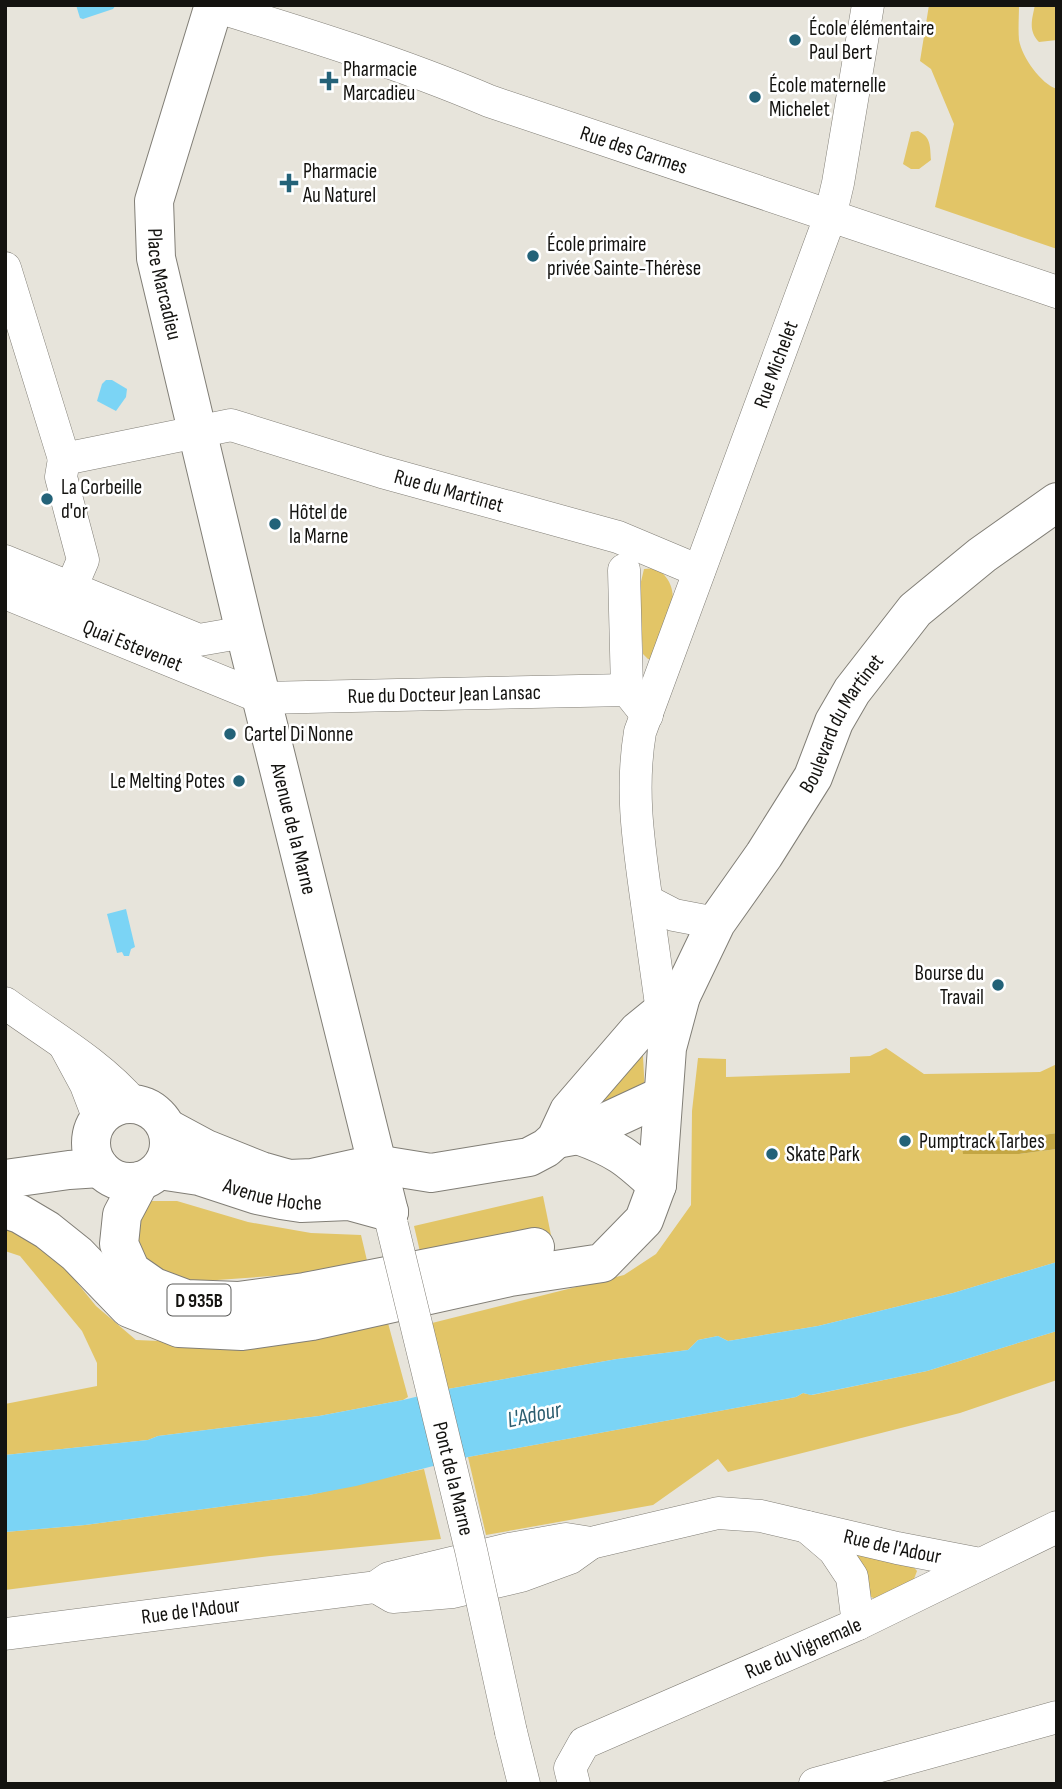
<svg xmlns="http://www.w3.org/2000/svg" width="1062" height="1789" viewBox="0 0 1062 1789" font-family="'Sofia Sans Condensed',sans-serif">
<rect width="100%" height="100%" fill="#e7e4db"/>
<g fill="#e2c567">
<path d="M929 5H1019C1019 16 1018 29 1019 40 1022 57 1041 84 1057 89V249L935 207 954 124 931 69 920 61Z"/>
<path d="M1035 5H1057V40L1039 42C1028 31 1032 19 1035 5Z"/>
<path d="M918 131C931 137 930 146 931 160L919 169H911L903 164 911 132Z"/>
<path d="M656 568C690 591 664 629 653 660L648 659 643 654 639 590 644 569Z"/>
<path d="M642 1038 645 1093 584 1116Z"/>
<path d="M886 1048 924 1074 1040 1072 1057 1064V1133L962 1146 964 1154H1019L1057 1149V1262L953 1293 818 1326 728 1341 718 1336 698 1340 688 1350 617 1359 448 1389 432 1323 624 1275 656 1254 691 1205 692 1111 698 1058 726 1059V1077L850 1073V1057L870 1056Z"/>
<path d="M543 1196 551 1235 421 1256 414 1226Z"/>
<path d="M148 1201H177L248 1222 311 1233 361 1235 369 1269 175 1283 140 1254 134 1216Z"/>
<path d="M5 1227 53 1253 96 1306 136 1340 231 1344 388 1323 408 1397 403 1400 319 1416 158 1436 148 1440 5 1455V1404L97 1386V1363L82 1331 20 1256 5 1251Z"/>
<path d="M1057 1331V1380L960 1413 728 1472 718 1459 653 1505 486 1535 468 1457 796 1397 803 1393 812 1395 927 1371Z"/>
<path d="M424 1469 441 1539 270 1556 5 1590V1532L85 1525 309 1495Z"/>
<path d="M863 1550 910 1563 917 1571 911 1587 881 1603 870 1596 855 1557Z"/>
</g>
<path fill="#c3a643" d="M1057 1133V1149L1019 1154H963L962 1146Z"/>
<g fill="#7bd4f5">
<path d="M76 5H116L113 9 83 19 80 18Z"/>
<path d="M106 380H112L127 389 126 397 116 411 97 401 102 384Z"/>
<path d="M126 909 135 947 131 949 129 956H124L122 952 117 953 107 914Z"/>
<path d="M1057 1262V1331L927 1371 811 1395 803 1393 796 1397 468 1457 356 1486 309 1495 85 1525 5 1532V1455L148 1440 158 1436 319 1416 403 1400 448 1389 617 1359 688 1350 698 1340 718 1336 728 1341 818 1326 953 1293Z"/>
</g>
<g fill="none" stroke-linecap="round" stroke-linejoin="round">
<g stroke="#817e76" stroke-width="33">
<g id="minor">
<path id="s1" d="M214 6C306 34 400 63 489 101L1057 292"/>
<path id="s2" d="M5 268 64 459 231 425 382 472 618 537 699 571"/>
<path d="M64 459 61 477 83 560 71 588"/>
<path d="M5 561 199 640 245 632"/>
<path d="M624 570 627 690"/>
<path id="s3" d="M5 593 262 698 627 690 647 715"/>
<path d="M647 901 674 915 716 923"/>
<path d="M5 1003C49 1035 99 1063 134 1104"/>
<path id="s4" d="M665 1033C659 990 653 947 647 904 639 845 630 792 640 732L830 217 838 183 868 5"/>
<path d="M66 1048 86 1085 99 1119"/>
<path d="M807 1527 834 1550 852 1577 858 1624"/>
<path d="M376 1587 393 1597 453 1592 521 1576 570 1558 591 1543"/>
<path id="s5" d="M5 1634 376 1587 389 1578 509 1549 566 1539 591 1543 718 1513 761 1516 897 1548 980 1564"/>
<path d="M511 1732 524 1784"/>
<path id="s6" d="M574 1784 570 1768 584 1743 858 1624 1057 1527"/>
<path d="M815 1784 1057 1717"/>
</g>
</g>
<g stroke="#817e76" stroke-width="40">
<g id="major">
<path id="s7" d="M214 5 154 201 156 258 245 632 389 1212"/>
<circle cx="130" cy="1143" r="39"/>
<path d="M167 1128 206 1149 261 1171 289 1179 312 1178 375 1164 431 1173 529 1157 546 1148 556 1139 569 1111 638 1031 681 996"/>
<path d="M578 1135C617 1149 627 1157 657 1185"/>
<path d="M556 1139 578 1135 662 1096"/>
<path id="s8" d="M159 1170 199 1176 257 1195 281 1200 301 1203 349 1201 389 1212"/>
<path d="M5 1179 69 1170 100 1168"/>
<path d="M140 1181 122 1215 119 1244 131 1271 154 1287 186 1299 238 1301 305 1292 535 1247"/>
<path id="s9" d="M5 1209 20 1214 47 1230 77 1254 129 1308 179 1328 242 1331 312 1321 510 1277 602 1263 644 1220 657 1185 667 1048 681 996 716 923 764 855 813 777 834 722 852 691 915 610 982 555 1057 502"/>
</g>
</g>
<use href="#minor" stroke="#fff" stroke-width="32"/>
<use href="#major" stroke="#fff" stroke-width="38"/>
<g stroke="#817e76" stroke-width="33" stroke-linecap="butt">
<g id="minor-bridge">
<path id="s10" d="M392 1225 471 1550 511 1732"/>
</g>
</g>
<use href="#minor-bridge" stroke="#fff" stroke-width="32"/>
</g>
<g fill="#236278" stroke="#fff" stroke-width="2.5">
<circle cx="795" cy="40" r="7"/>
<path d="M325.5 70.5h7v7h7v7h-7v7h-7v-7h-7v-7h7z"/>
<circle cx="755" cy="97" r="7"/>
<path d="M285.5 172.5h7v7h7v7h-7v7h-7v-7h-7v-7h7z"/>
<circle cx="533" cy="256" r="7"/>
<circle cx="47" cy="499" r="7"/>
<circle cx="275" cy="524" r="7"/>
<circle cx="230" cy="734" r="7"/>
<circle cx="239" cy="781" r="7"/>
<circle cx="998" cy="985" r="7"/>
<circle cx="905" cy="1141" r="7"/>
<circle cx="772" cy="1154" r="7"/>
</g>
<g text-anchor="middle" stroke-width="5" stroke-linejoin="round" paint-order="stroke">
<rect fill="#fff" stroke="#5a5a58" stroke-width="2" x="167.5" y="1284.5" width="63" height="31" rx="5"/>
<g font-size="19" font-weight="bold" fill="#141310">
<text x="199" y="1307">D 935B</text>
</g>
<g font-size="21" fill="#141310" stroke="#fff" text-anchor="start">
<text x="809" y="35">École élémentaire<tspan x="809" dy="24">Paul Bert</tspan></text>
<text x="343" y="76">Pharmacie<tspan x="343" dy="24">Marcadieu</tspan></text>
<text x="769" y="92">École maternelle<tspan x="769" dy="24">Michelet</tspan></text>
<text x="303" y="178">Pharmacie<tspan x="303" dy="24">Au Naturel</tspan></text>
<text x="547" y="251">École primaire<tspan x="547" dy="24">privée Sainte-Thérèse</tspan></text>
<text x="61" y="494">La Corbeille<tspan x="61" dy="24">d'or</tspan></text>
<text x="289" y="519">Hôtel de<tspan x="289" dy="24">la Marne</tspan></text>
<text x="244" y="741">Cartel Di Nonne</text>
<text x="225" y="788" text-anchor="end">Le Melting Potes</text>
<text x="984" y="980" text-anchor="end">Bourse du<tspan x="984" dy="24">Travail</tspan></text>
<text x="919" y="1148">Pumptrack Tarbes</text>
<text x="786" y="1161">Skate Park</text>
</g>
<g font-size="21" fill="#141310" stroke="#fff">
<text dy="7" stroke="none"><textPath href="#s1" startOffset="444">Rue des Carmes</textPath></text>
<text dy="7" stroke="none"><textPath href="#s7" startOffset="289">Place Marcadieu</textPath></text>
<text dy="7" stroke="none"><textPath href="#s4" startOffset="695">Rue Michelet</textPath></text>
<text dy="7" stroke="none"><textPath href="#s2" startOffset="598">Rue du Martinet</textPath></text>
<text dy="7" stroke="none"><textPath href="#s3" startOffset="138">Quai Estevenet</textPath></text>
<text dy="7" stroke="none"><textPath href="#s3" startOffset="460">Rue du Docteur Jean Lansac</textPath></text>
<text dy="7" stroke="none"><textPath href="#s9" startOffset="1250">Boulevard du Martinet</textPath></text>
<text dy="7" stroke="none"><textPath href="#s7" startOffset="849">Avenue de la Marne</textPath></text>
<text dy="7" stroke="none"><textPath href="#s8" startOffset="117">Avenue Hoche</textPath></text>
<text dy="7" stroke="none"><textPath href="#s10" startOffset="261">Pont de la Marne</textPath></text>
<text dy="7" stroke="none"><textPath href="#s5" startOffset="905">Rue de l'Adour</textPath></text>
<text dy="7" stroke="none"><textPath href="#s5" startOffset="187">Rue de l'Adour</textPath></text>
<text dy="7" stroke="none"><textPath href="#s6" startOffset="284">Rue du Vignemale</textPath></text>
</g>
<g font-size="23" font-style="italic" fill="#2c5e70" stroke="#fff">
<text transform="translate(534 1414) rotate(-12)" y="8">L'Adour</text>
</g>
</g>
<rect width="1062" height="1789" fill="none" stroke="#141310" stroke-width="14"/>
</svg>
